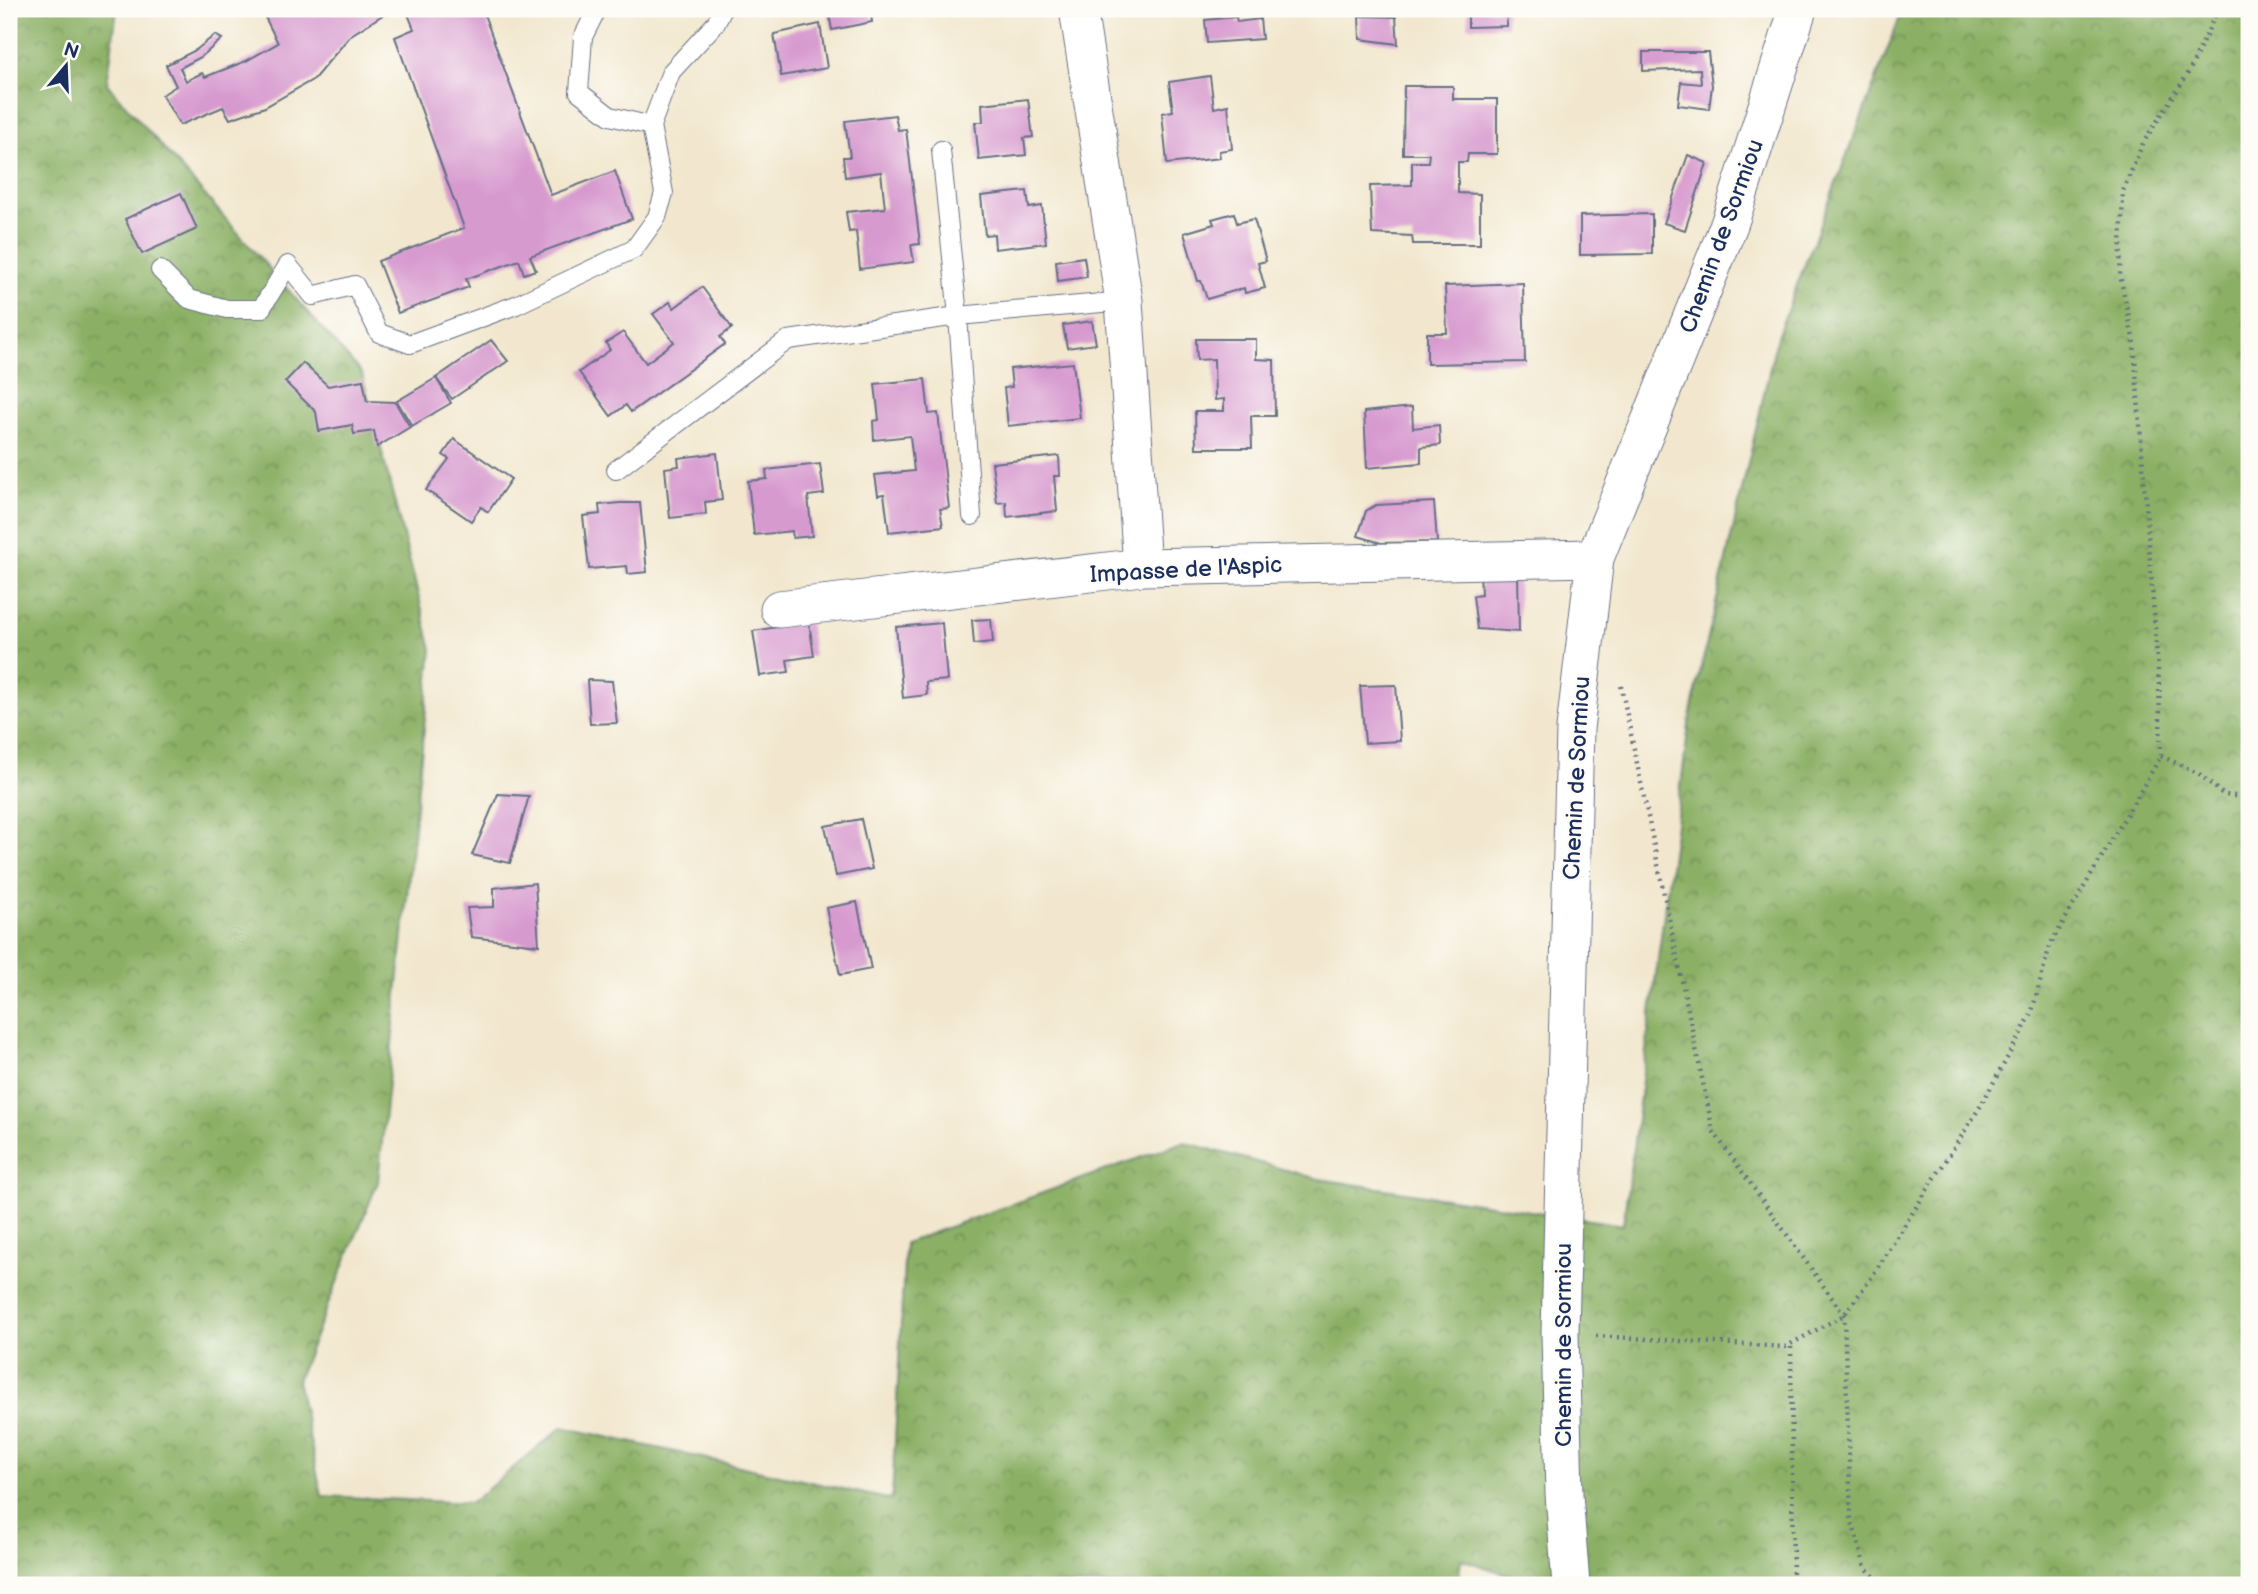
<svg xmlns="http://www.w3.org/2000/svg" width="2258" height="1594" viewBox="0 0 2258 1594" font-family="'Balsamiq Sans',sans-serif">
<defs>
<pattern id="forest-crowns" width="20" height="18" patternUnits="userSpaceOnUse" patternTransform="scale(1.75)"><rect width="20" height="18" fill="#8bb065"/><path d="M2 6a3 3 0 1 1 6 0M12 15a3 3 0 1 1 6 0" fill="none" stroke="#719056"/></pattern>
</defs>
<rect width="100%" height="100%" fill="#fdfcf7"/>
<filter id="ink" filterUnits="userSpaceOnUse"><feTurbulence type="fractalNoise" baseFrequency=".0143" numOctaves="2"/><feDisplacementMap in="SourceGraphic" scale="14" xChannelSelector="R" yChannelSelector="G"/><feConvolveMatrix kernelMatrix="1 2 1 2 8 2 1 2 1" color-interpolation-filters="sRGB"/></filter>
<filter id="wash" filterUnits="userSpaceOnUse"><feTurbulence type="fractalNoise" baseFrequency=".00686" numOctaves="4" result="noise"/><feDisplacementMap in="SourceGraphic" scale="28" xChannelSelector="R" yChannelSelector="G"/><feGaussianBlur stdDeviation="1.57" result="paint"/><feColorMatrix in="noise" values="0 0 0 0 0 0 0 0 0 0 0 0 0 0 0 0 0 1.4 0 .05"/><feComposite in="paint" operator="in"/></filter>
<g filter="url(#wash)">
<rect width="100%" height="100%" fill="#f2e7ce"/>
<path fill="url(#forest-crowns)" stroke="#537062" stroke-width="2" d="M9 9H117L107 84 362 374 432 649 378 1182 297 1380 322 1496 471 1503 562 1427 892 1500 905 1243 1183 1142 1319 1179 1623 1225 1690 717 1777 337 1903 9H2249V1585H1539L1461 1559 1458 1585H9Z"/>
<g id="blocks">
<g fill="#d79acf">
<path d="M273 9H392L351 35 314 79 265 107 230 119 223 107 180 125 162 95 176 86 166 65 196 50 215 35 222 39 201 57 180 68 186 81 202 73 205 77 246 61 278 43 264 15Z"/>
<path d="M406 9H482L551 195 615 171 632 219 530 256 536 270 524 274 519 260 466 279 469 287 398 313 378 261 464 228 395 37 414 29Z"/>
<path d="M828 9H894V10L871 15 872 22 832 30Z"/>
<path d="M1468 9H1506L1507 26 1468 27Z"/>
<path d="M1359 16 1396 17 1398 44 1360 39Z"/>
<path d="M1236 17 1237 22 1260 19 1262 39 1207 43 1205 20Z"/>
<path d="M820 24 827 68 781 76 774 34Z"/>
<path d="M1643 52H1708L1712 86 1709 109 1678 105 1681 82 1701 84 1700 69 1643 71Z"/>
<path d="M1210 76 1214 108 1228 105 1232 149 1219 151 1220 158 1167 164 1162 113 1173 111 1169 82Z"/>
<path d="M1404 86H1453V99H1497V154H1468L1467 162H1458V193L1480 194V244H1413L1412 236 1372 234 1370 186 1412 185V162H1428L1429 154H1403Z"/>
<path d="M1028 99 1033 137 1024 138 1026 155 979 160 975 122H983L982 104Z"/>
<path d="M895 115 898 130 906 129 920 244 911 245 914 262 860 269 856 231 849 232 846 212 885 208 881 172 845 177 843 157H850L845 121Z"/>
<path d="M1688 155 1707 163 1685 230 1664 223Z"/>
<path d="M1027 191 1029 208 1042 206 1046 243 995 249 994 234 985 235 981 196Z"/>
<path d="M181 193 197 229 142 254 125 219Z"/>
<path d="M1234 213 1237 223 1254 219 1266 261 1258 263 1265 288 1245 293 1244 288 1207 299 1201 281H1198L1184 233 1214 224 1212 219Z"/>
<path d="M1652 214V254L1580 255V216Z"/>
<path d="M1084 257 1087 277 1058 281 1056 261Z"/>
<path d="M1523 283 1525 362 1427 364V333H1447L1445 286Z"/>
<path d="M702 287 732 328 720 337 725 344 631 412 626 405 611 416 579 372 610 350 606 343 623 332 646 363 674 342 653 314 670 302 674 308Z"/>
<path d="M1092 321 1096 344 1067 348 1063 325Z"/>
<path d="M1196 339H1256V359L1274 360 1275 416H1251L1252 448H1196L1195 411H1224V399L1215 400 1214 359 1197 360Z"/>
<path d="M491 340 508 361 452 399 436 378Z"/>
<path d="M303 363 328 386 363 380 367 401 395 402 410 427 377 447 374 431 354 434 352 425 319 431 316 412 285 382Z"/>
<path d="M1073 363 1080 418 1008 426 1004 388 1012 387 1010 369Z"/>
<path d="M436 378 451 403 412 426 397 401Z"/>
<path d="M925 379 929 414 938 413 949 508 940 509 943 526 889 532 884 494 878 495 875 475 914 471 910 436 874 440 873 421 879 420 875 384Z"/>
<path d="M1412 407 1413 428 1439 425 1440 445 1421 447V463L1367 468 1364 412Z"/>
<path d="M454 439 511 479 488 512 481 507 471 521 426 490 449 459 443 455Z"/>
<path d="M717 453 722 500 705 502 706 514 670 518 665 468 679 466 678 458Z"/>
<path d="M1059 456 1060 476H1054L1057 511 1007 517 1006 502 997 503 992 463Z"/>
<path d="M820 464 824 494 808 496 812 536 793 538 792 531 754 535 748 481 767 479 766 470Z"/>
<path d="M1434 502 1437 542 1381 543 1358 536 1366 511 1376 505Z"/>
<path d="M620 503H640L647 572 628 574 627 566 589 569 583 516 600 514 599 505Z"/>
<path d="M1518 572 1519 632 1477 629 1473 596 1481 595 1480 573Z"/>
<path d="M991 619 993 642 974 644 972 620Z"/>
<path d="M809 622 814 656 787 660 789 672 760 676 753 631Z"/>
<path d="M942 623 947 680 926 682 927 695 903 698 896 627Z"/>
<path d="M587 680 612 681 617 723 590 724Z"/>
<path d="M1396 685 1400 741 1365 743 1360 686Z"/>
<path d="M498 794 529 796 510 863 472 855Z"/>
<path d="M861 819 872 869 836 876 825 826Z"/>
<path d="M535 883 539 945 471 937 467 908 494 907V888Z"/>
<path d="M857 902 871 969 840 975 826 908Z"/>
</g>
</g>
</g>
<g filter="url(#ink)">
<use href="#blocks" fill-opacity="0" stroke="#666f85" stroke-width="2"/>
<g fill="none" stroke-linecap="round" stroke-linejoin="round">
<g stroke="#666f85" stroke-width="20">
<g id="service">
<path d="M597 9 583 37 579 92 610 116 651 126"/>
<path d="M941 150 958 316 972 516"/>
<path d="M160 270 189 299 227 309H261L288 265 313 296 355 285 379 333 410 344 516 305 634 249 657 217 664 193 651 126 671 72 716 23 723 9"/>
<path d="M616 470 788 340 958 316 1124 301"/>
</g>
</g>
<g stroke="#666f85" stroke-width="39">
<g id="minor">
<path d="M1078 9 1124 301 1142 567"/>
<path d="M779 609 1142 567 1595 558"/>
<path d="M1571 1585 1564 1494 1560 1333 1575 729 1595 558 1730 222 1798 9"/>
</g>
</g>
<g stroke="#666f85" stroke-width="4.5" stroke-dasharray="2 5" stroke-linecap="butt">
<path d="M1621 686 1713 1131 1844 1315 1851 1518 1865 1567 1883 1585"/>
<path d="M2161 756 2198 773 2224 795 2249 797"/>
<path d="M1596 1336 1785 1347 1844 1315 1871 1278 1980 1107 2031 1015 2050 945 2161 756 2159 683 2134 343 2120 275 2123 191 2143 143 2189 72 2218 9"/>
<path d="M1791 1347 1793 1585"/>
</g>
<use href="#service" stroke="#fff" stroke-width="18"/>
<use href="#minor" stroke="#fff" stroke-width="37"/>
</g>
</g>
<g text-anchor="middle" stroke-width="5" stroke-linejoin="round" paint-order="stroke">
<g font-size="23" fill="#1b2f5e" stroke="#fdfcf7">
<text transform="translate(1721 236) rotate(-70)" y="8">Chemin de Sormiou</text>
<text transform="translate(1186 569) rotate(-3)" y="8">Impasse de l'Aspic</text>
<text transform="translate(1576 778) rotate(-87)" y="8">Chemin de Sormiou</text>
<text transform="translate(1563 1345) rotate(-90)" y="8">Chemin de Sormiou</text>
</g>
</g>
<rect width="2258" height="1594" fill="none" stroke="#fdfcf7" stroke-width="35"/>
<g transform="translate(66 66) rotate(19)" stroke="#fdfcf7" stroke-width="5" paint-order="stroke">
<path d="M0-5L12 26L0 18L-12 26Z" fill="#1b2f5e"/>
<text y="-10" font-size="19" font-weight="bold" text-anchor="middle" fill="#1b2f5e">N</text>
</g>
</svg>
